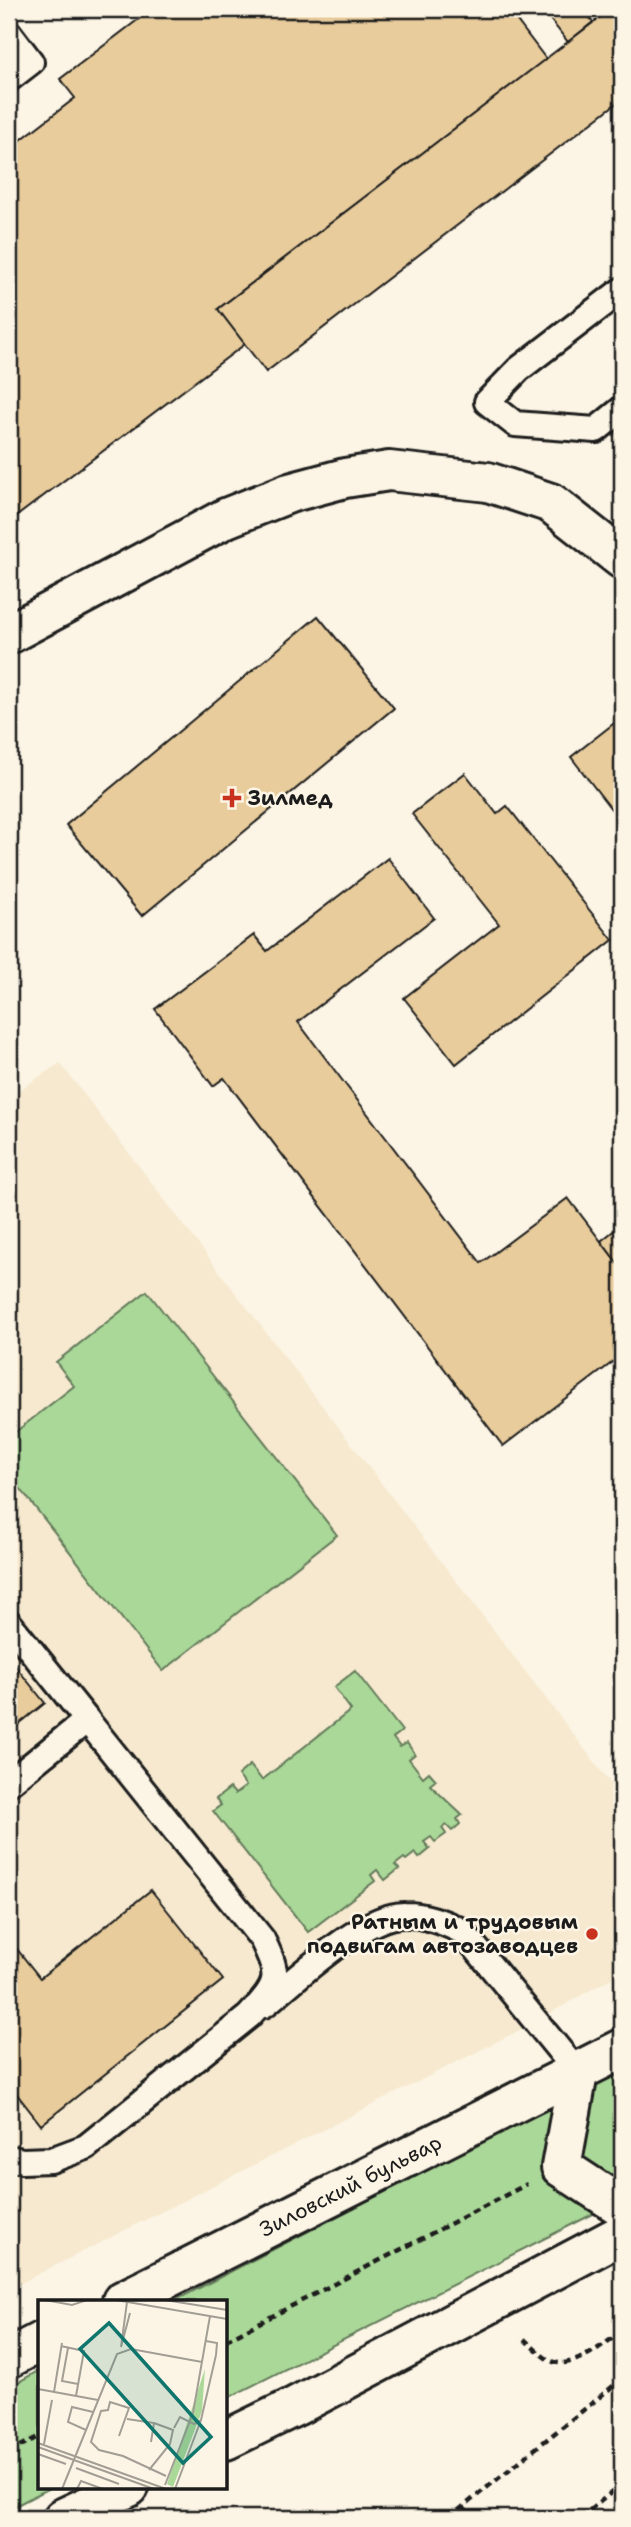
<svg xmlns="http://www.w3.org/2000/svg" width="631" height="2527" viewBox="0 0 631 2527" font-family="'Shantell Sans',sans-serif">
<rect width="100%" height="100%" fill="#fcf5e5"/>
<filter id="ink" filterUnits="userSpaceOnUse"><feTurbulence type="fractalNoise" baseFrequency=".0143" numOctaves="2"/><feDisplacementMap in="SourceGraphic" scale="14" xChannelSelector="R" yChannelSelector="G"/><feConvolveMatrix kernelMatrix="1 2 1 2 8 2 1 2 1" color-interpolation-filters="sRGB"/></filter>
<g filter="url(#ink)">
<path fill="#f6e9cf" d="M60 1063 622 1798V1972L526 2027 9 2289V1097Z"/>
<g fill="#aad898" stroke="#637a5a" stroke-width="2">
<path d="M147 1291 337 1535 163 1671 9 1474V1437L74 1386 56 1362Z"/>
<path d="M355 1671 402 1731 393 1738 400 1747 407 1743 415 1754 409 1759 423 1777 429 1772 436 1780 430 1785 462 1815 457 1819 460 1824 452 1831 446 1825 442 1828 446 1834 435 1842 431 1837 424 1842 430 1849 419 1858 415 1853 406 1860 404 1858 395 1865 399 1869 385 1880 377 1870 371 1875 375 1881 308 1932 213 1811 221 1805 216 1799 230 1788 235 1794 246 1786 238 1775 250 1765 262 1780 351 1710 334 1687Z"/>
<path d="M622 2069V2197L595 2213 226 2399V2301H174Z"/>
<path d="M40 2370V2487H52L9 2509V2387Z"/>
</g>
<g fill="#e8cc9c" stroke="#1c1c1c" stroke-width="2">
<path d="M152 9H508L546 59 218 309 245 344 9 522V149L75 98 60 79Z"/>
<path d="M542 9H583L593 22 568 42Z"/>
<path d="M611 9H622V99L266 372 218 309Z"/>
<path d="M318 616 394 708 142 916 66 825Z"/>
<path d="M622 717V823L571 757Z"/>
<path d="M465 773 497 814 507 806 613 940 456 1064 404 998 499 924 412 814Z"/>
<path d="M388 858 434 918 298 1022 481 1263 568 1198 622 1269V1355L503 1446 224 1078 213 1086 155 1009 254 935 267 951Z"/>
<path d="M622 1224V1269L601 1241Z"/>
<path d="M9 1658 45 1703 9 1732Z"/>
<path d="M151 1890 223 1980 41 2125 9 2084V1939L40 1978Z"/>
</g>
<g fill="none" stroke-linecap="round" stroke-linejoin="round">
<g stroke="#1c1c1c" stroke-width="30">
<g id="service">
<path d="M9 33 31 62 9 79"/>
<path d="M622 290 519 369 487 402 515 424 596 430 622 409"/>
<path d="M9 1623 87 1720 9 1783"/>
<path d="M264 2005C297 1979 363 1914 405 1915 426 1915 443 1922 462 1931L578 2073"/>
<path d="M9 2158 22 2161 51 2160 86 2147 249 2016C278 1983 282 1980 262 1939L87 1720"/>
</g>
</g>
<g stroke="#1c1c1c" stroke-width="44">
<g id="minor">
<path d="M9 634 226 518 289 493 345 478 389 471 488 482 551 503 622 559"/>
<path d="M578 2073 561 2167 622 2207"/>
<path id="s1" d="M122 2301 622 2049"/>
<path d="M9 2358 40 2342"/>
<path d="M226 2440 296 2406 622 2234"/>
<path d="M63 2518 129 2487"/>
</g>
</g>
<g stroke="#1c1c1c" stroke-width="4.5" stroke-dasharray="7 5" stroke-linecap="butt">
<path d="M524 2339C532 2346 541 2356 551 2361 573 2371 604 2343 622 2332"/>
<path d="M226 2340 527 2184"/>
<path d="M9 2452 40 2436"/>
<path d="M463 2507 472 2518"/>
<path d="M449 2518 622 2379"/>
<path d="M580 2518 622 2484"/>
</g>
<use href="#service" stroke="#fcf5e5" stroke-width="24"/>
<use href="#minor" stroke="#fcf5e5" stroke-width="38"/>
</g>
</g>
<g fill="#c8321e" stroke="#fcf5e5" stroke-width="2.5">
<path d="M228.5 787.5h7v7h7v7h-7v7h-7v-7h-7v-7h7z"/>
<circle cx="592" cy="1934" r="7"/>
</g>
<g text-anchor="middle" stroke-width="5" stroke-linejoin="round" paint-order="stroke">
<g font-size="21" font-weight="bold" fill="#1c1c1c" stroke="#fcf5e5" text-anchor="start">
<text x="248" y="805">Зилмед</text>
<text x="578" y="1929" text-anchor="end">Ратным и трудовым<tspan x="578" dy="24">подвигам автозаводцев</tspan></text>
</g>
<g font-size="21" fill="#1c1c1c" stroke="#fcf5e5">
<text dy="7" stroke="none"><textPath href="#s1" startOffset="256">Зиловский бульвар</textPath></text>
</g>
</g>
<g transform="translate(38 2300)">
<rect width="189" height="189" fill="#fcf5e5"/>
<path d="M167 69 164 111 135 187 129 184Z" fill="#aad898"/>
<path fill="none" stroke="#a29e95" stroke-width="2" d="M7 0 34 5 49 0M78 0 189 19M127 0 189 10M168 41 179 43 178 55M23 46 46 51 38 96M83 47 89 2M83 47 92 13M30 48 24 81 40 84M0 89 60 100M16 92 24 43M89 119 116 123 113 142M136 128 142 117 156 124 163 120M48 130 30 122 34 107 55 112M81 136 91 108 72 102 70 110 63 111 53 142 61 150 85 156 128 176M0 143 128 189M6 144 14 100M0 147 116 189M0 154 28 164M38 168 81 184M111 170 132 144 135 130 116 123M127 185 155 113 172 16M24 189 79 54 93 49 164 62M39 189 43 181 65 189M137 189 163 120 178 55"/>
<path fill="#0f766e" fill-opacity="0.15" stroke="#0f766e" stroke-width="3.5" d="M71 23 173 137 145 163 42 49Z"/>
<rect width="189" height="189" fill="none" stroke="#1c1c1c" stroke-width="3.5"/>
</g>
<rect width="631" height="2527" fill="none" stroke="#fcf5e5" stroke-width="35"/>
<rect x="18" y="18" width="596" height="2492" fill="none" stroke="#1c1c1c" stroke-width="2.5" filter="url(#ink)"/>
</svg>
